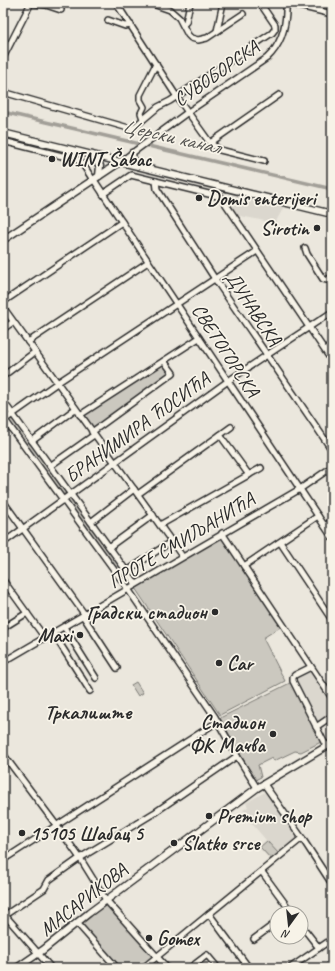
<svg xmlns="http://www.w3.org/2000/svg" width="335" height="971" viewBox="0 0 335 971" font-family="Caveat,sans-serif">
<rect width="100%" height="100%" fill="#ebe7dd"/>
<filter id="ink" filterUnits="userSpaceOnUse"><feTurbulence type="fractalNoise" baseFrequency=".025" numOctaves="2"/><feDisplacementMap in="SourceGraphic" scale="8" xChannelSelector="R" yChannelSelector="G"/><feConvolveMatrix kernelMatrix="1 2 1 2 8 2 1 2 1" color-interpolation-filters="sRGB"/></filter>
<g filter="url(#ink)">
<g fill="#dbd7ce">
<path d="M223 194 284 207 275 223 236 215Z"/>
<path d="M311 669 332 703V713L316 723 294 680 295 677Z"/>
<path d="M265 792 299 839 272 862 259 847 266 840 248 819 249 817 243 810 248 807 246 803Z"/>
</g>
<g fill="#cbc8bf" stroke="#7b7a75">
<path d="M161 363 164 364 171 373 92 429 84 416V414Z"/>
<path d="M12 417 66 492 65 494 62 495 8 421V420Z"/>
<path d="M69 498H71L131 581V583L128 585 66 501Z"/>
<path d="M221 537 282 626 263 638 285 681 220 715 135 588Z"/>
<path d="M136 682 143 693 138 696 131 685Z"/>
<path d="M292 682 321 742 301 752 295 751 274 761 272 758 258 765 261 777 255 780 220 718Z"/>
<path d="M267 841 279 854 272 860 260 847Z"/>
<path d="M106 904 153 956 139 968H119L78 924Z"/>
</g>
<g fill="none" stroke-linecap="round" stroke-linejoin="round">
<path stroke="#a29f98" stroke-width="3.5" d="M3 112 332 189"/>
<g stroke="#2b2b2b" stroke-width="8">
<g id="minor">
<path d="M31 3 46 5 61 10"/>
<path d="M118 3V6L177 97 210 143 220 150 264 161"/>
<path d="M150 3 170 10 179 18 188 35 191 38 198 40 207 38 243 14"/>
<path d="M287 3 332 14"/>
<path d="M108 20 125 26 131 25"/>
<path d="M183 25 186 22 190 3"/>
<path d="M217 31 223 3"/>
<path d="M3 58 31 3"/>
<path d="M3 92 132 129 158 107 170 101 272 33 275 29V25L260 3"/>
<path d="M143 119 141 113 144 107 140 100V95L156 64"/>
<path d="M3 141 78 160 82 163 93 180"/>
<path d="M210 143 279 95"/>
<path d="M120 162 188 112 267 58C283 43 287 24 286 3"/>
<path d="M94 180 332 537"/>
<path d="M156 181 157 189 215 279 332 450"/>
<path d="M103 194 131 175 221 197 332 361"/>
<path d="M305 248 307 254 323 279 327 280 332 277"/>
<path d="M3 302 122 222"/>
<path d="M3 307 182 556"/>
<path d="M3 329 13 322"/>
<path d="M28 342 148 262"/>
<path d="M3 376 35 352"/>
<path d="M3 401 136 584"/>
<path d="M80 415 199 338"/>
<path d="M5 420 128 589 215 717 237 756 257 788"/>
<path d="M3 421 57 383 257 251"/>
<path d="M92 432 173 373 164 361"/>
<path d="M220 435 249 475"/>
<path d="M32 441 75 409"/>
<path d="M50 466 94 435"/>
<path d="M138 494 231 427"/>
<path d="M3 501 85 615"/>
<path d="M91 522 134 489"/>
<path d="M160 525 261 468"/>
<path d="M325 526 332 521"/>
<path d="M222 533 332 698"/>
<path d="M280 542 332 620"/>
<path d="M3 543 228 381 332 312"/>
<path d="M109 547 153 515"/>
<path d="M244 566 318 516"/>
<path d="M127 571 172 541"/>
<path d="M3 580 45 638"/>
<path d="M83 616 117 668"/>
<path d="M64 627 96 678"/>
<path d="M3 628 27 613"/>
<path d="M53 633 90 691"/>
<path d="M3 662 300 489 332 467"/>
<path d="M311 667 295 675 293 677V681L326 746"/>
<path d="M316 727 332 716"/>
<path d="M3 754 57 826 80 858 106 900 167 968"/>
<path d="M264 784 302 838 332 884"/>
<path d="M3 860 217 722"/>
<path d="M262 872 292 913"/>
<path d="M3 913 51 968"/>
<path d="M209 914 249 968"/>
<path d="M5 915 44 889 49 880 80 858 154 813 237 756"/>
<path d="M77 923 117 968"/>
<path d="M301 925 319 948"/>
<path d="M254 939 277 922"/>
<path d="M143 968 302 838"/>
<path d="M190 968 207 955 218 968"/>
<path d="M290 968 332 939"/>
</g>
</g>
<g stroke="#2b2b2b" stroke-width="9">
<g id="major">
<path d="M3 133 332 214"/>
<path d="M132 153 133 159 140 166"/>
<path d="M92 155 100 166 99 176"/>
<path d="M3 240 120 162"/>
<path d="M17 968 43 950 89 913 257 788 332 743"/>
</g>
</g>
<use href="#minor" stroke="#f7f3e8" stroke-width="5"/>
<use href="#major" stroke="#f7f3e8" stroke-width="6"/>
</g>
</g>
<g fill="#2b2b2b" stroke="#f7f3e8" stroke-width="1.5">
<circle cx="52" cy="159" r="4"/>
<circle cx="199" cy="198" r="4"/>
<circle cx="317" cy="228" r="4"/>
<circle cx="215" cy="612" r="4"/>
<circle cx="80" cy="635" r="4"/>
<circle cx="219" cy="663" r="4"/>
<circle cx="273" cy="734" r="4"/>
<circle cx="209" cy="816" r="4"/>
<circle cx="22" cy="833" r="4"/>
<circle cx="174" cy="843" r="4"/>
<circle cx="149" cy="938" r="4"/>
</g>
<g text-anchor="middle" stroke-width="3.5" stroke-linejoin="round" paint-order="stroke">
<g font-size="20" fill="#2b2b2b" stroke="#f7f3e8">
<text transform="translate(216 73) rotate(-35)" y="7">СУВОБОРСКА</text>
<text transform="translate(254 308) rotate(56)" y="7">ДУНАВСКА</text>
<text transform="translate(226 350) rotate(57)" y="7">СВЕТОГОРСКА</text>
<text transform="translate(137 427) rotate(-36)" y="7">БРАНИМИРА ЋОСИЋА</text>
<text transform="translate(181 540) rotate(-31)" y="7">ПРОТЕ СМИЉАНИЋА</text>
<text transform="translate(83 899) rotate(-38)" y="7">МАСАРИКОВА</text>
</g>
<g font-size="20" font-weight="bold" fill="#2b2b2b" stroke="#f7f3e8" text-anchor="start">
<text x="60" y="166">WINT Šabac</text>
<text x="207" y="205">Domis enterijeri</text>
<text x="309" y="235" text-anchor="end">Sirotin</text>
<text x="207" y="619" text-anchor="end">Градски стадион</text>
<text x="72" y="642" text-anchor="end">Maxi</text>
<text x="227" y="670">Car</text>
<text x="265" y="729" text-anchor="end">Стадион<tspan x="265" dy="23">ФК Мачва</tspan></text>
<text x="217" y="823">Premium shop</text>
<text x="30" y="840">15105 Шабац 5</text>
<text x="182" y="850">Slatko srce</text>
<text x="157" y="945">Gomex</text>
</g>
<g font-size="21" font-style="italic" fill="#555451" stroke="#f7f3e8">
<text transform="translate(171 136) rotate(13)" y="7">Церски канал</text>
</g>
<g font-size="21" font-weight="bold" fill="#2b2b2b" stroke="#f7f3e8">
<text x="88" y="719">Тркалиште</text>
</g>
</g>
<rect width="335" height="971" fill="none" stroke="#f7f3e8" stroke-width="16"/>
<rect x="8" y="8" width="319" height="955" fill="none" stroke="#2b2b2b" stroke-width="1.5" filter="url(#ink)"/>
<g transform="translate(289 925) rotate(195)"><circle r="19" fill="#f7f3e8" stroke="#a5a39c"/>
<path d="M0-3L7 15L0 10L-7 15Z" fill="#2b2b2b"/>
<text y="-6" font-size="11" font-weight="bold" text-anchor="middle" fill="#2b2b2b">N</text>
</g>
</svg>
